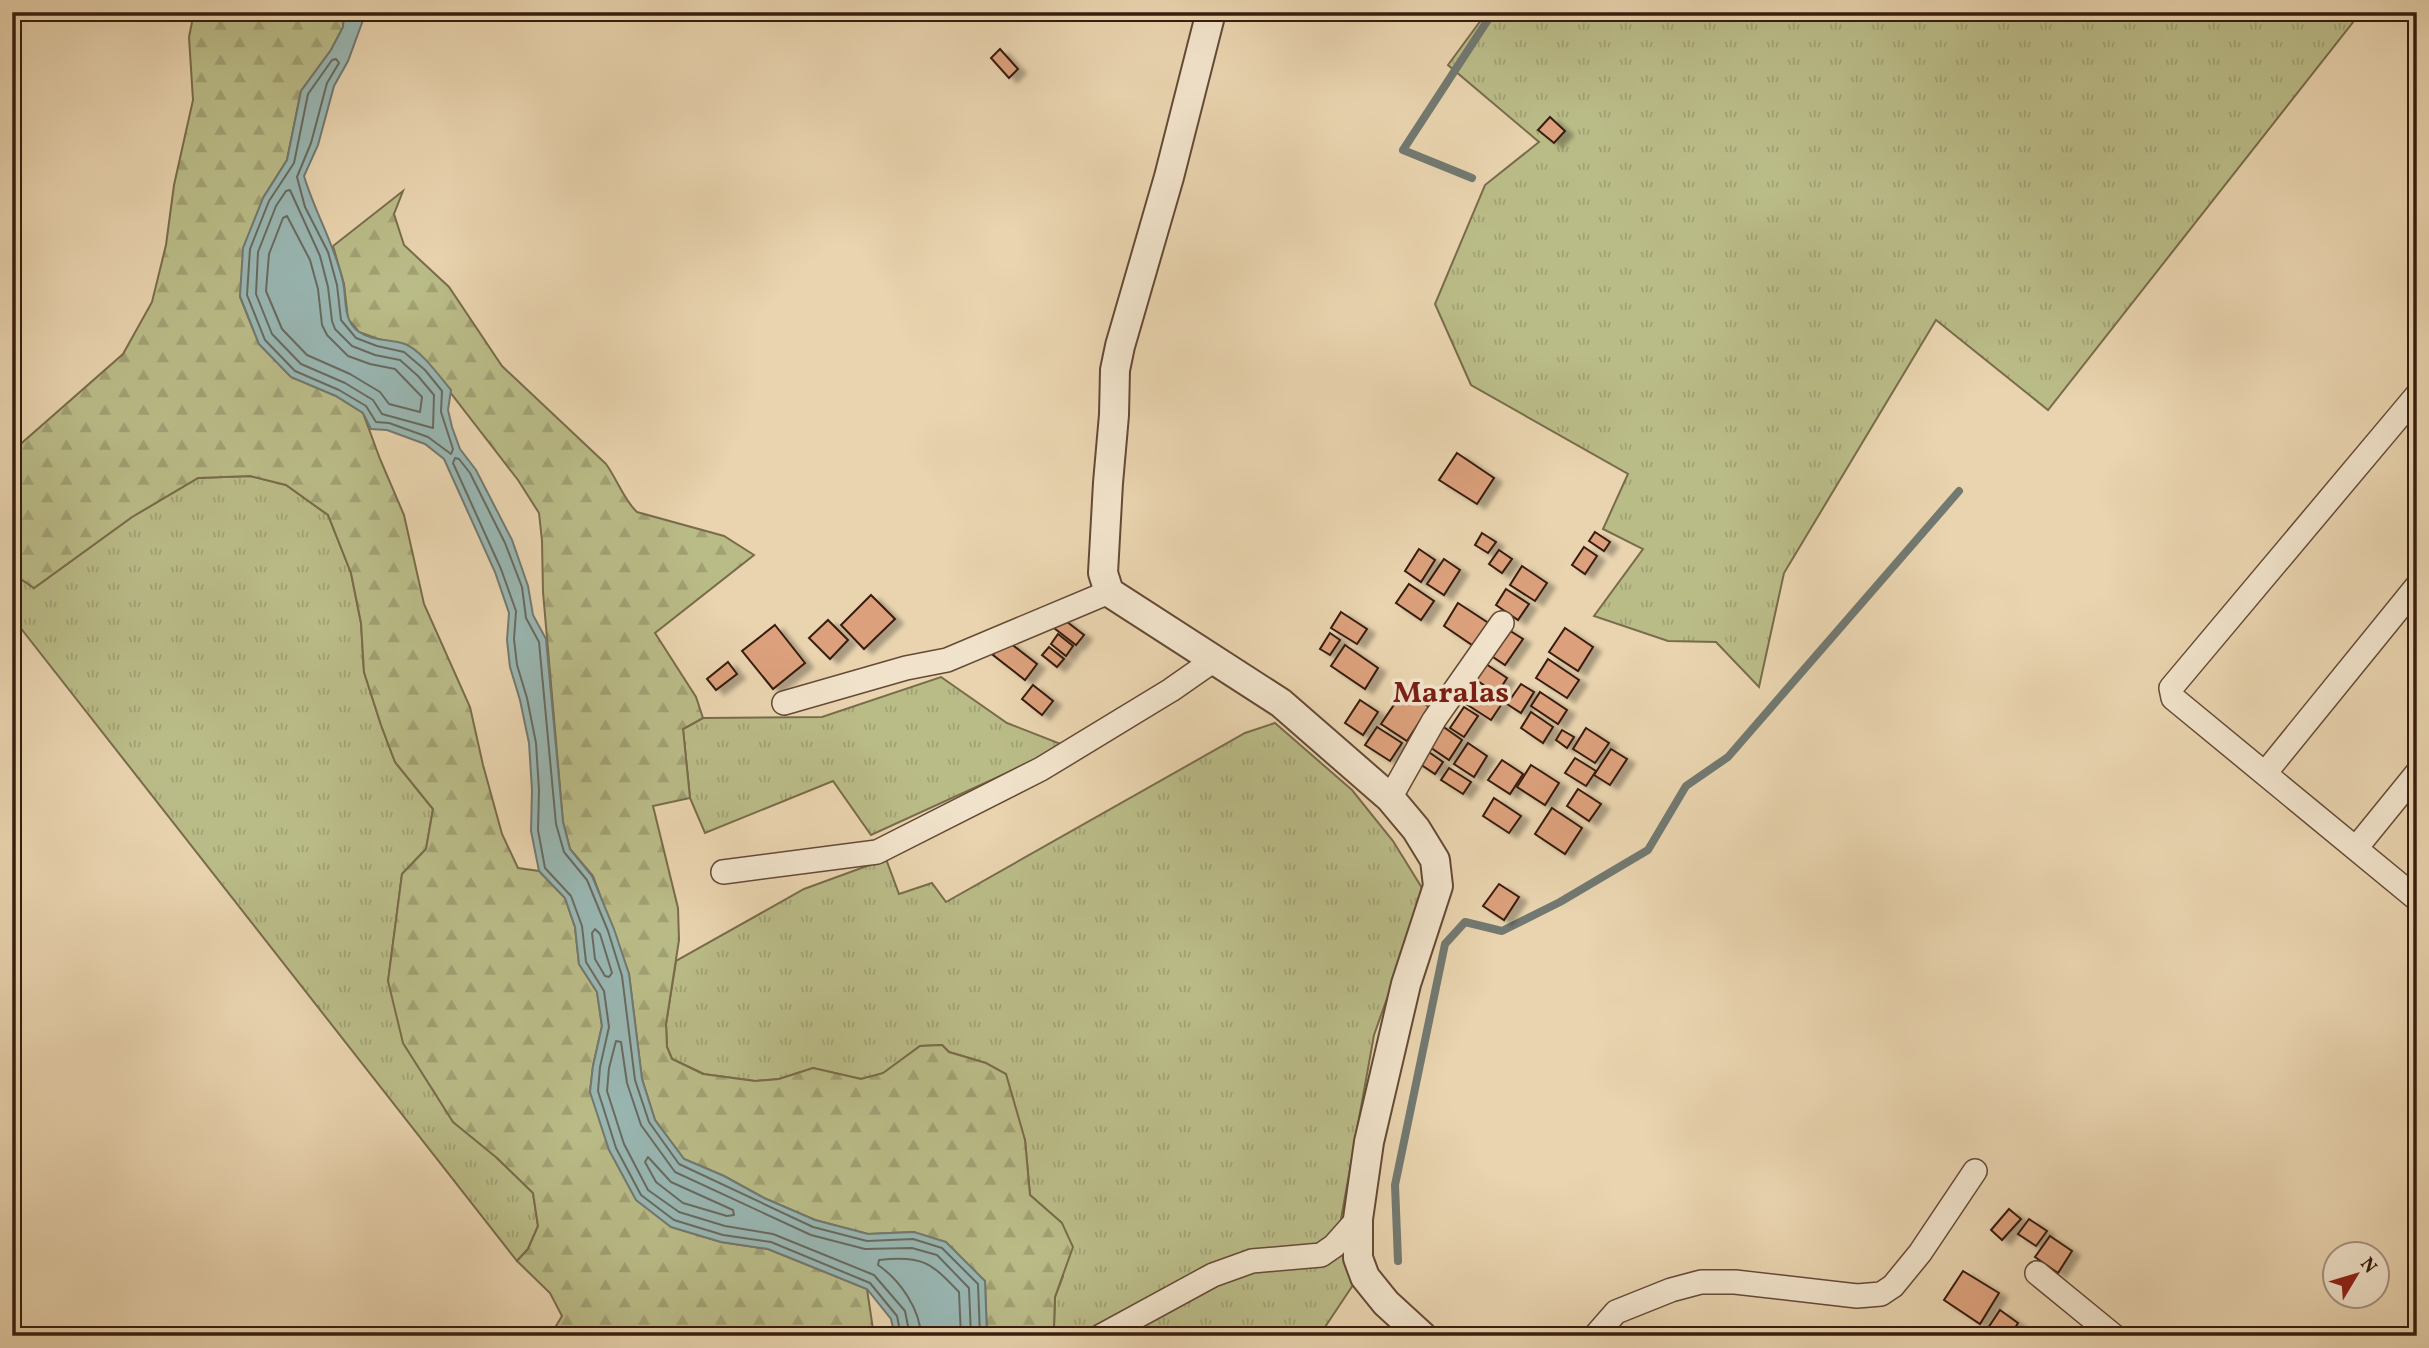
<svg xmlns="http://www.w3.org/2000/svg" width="2429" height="1348" viewBox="0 0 2429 1348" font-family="Vollkorn,serif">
<defs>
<pattern id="grass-tufts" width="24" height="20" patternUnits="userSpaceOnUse" patternTransform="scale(1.75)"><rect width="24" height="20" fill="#babc88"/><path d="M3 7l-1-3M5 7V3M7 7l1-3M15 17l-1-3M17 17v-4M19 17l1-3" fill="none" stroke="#a1a174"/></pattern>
<pattern id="forest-firs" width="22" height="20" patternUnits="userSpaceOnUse" patternTransform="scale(1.75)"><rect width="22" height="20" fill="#babc88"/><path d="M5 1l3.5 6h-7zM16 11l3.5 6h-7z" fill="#a1a174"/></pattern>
<filter id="shadow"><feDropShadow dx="8" dy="4.5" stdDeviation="2" flood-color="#0004"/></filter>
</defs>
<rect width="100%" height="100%" fill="#e9d4af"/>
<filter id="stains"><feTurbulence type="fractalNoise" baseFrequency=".00286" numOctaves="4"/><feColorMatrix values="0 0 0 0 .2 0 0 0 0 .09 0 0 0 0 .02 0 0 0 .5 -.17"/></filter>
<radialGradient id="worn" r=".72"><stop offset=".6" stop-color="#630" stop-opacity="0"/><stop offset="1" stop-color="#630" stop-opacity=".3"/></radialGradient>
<g fill="url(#grass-tufts)" stroke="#796c4b" stroke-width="2">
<path d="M1487 12H2361L2048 410 1936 320 1784 573 1759 687 1716 642 1668 641 1594 616 1643 549 1603 529 1628 474 1471 385 1435 304 1485 185 1539 142 1448 65Z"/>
<path d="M250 476 286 485 328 515 351 573 361 623 364 672 381 725 395 762 433 809 426 849 402 874 388 982 497 1158 533 1193 538 1226 528 1249 517 1261 12 617V573L34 588 132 517 198 478Z"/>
<path d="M941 677 1007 723 1066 746 871 835 833 781 705 833 690 798 683 729 703 718 822 717Z"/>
<path d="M1275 723 1352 790 1393 841 1422 888 1406 945 1374 1035 1341 1219 1353 1285 1319 1336H1050L1054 1327 1055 1297 1063 1276 1062 1223 1030 1195 1025 1140 986 1063 949 1052 942 1045 920 1046 883 1074 861 1079 813 1068 779 1079 755 1081 704 1074 672 1059 667 1047 666 1024 676 961 804 889 886 859 899 894 932 883 946 902 1245 733Z"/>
</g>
<g fill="url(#forest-firs)" stroke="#796c4b" stroke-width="2">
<path d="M194 12H344L343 27 331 50 301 91 287 160 263 198 240 297 259 344 291 377 336 396 363 413 380 459 404 515 424 604 470 707 483 765 502 834 518 868 539 871 565 898 575 927 579 964 597 992 602 1026 593 1066 590 1092 671 1227 721 1242 768 1249 867 1289 874 1336H550L562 1316 550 1293 517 1261 528 1249 538 1226 533 1193 497 1158 453 1122 403 1043 388 981 402 874 426 849 433 809 395 762 381 725 364 672 361 623 351 573 328 515 286 485 250 476 198 478 132 517 34 588 12 573V454L15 449 123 354 152 302 166 245 174 185 193 100 189 37Z"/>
<path d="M403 191 394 214 404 245 449 287 502 366 606 464C617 479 624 500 637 512L724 536 754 555 655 633 696 697 703 718 683 729 690 798 653 806 678 908 679 940 666 1024 667 1047 672 1059 703 1074 755 1081 779 1079 813 1068 861 1079 883 1073 920 1046 942 1045 949 1052 986 1063 1006 1074 1025 1140 1030 1195 1062 1223 1073 1247 1055 1297 1054 1327 1050 1336H987L985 1281 914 1232 868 1234 815 1220 764 1198 724 1176 684 1159 655 1120 642 1079 629 974 593 876 570 849 563 822 543 592 542 541 539 513 518 480 429 365 407 345 378 339 359 332 348 319 344 284 333 246Z"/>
</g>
<path fill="#99b7b3" stroke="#727971" stroke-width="2" d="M344 12H366L348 61 334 86 318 145 304 176C315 213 335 245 343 282 347 299 342 320 359 332 372 341 390 339 405 344 421 350 440 377 451 390L448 410 452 427 460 449 476 470 512 540 528 586 533 615 546 639 563 822 570 849 592 876 614 929 629 974 642 1079 655 1120 684 1159 724 1176 764 1198 815 1220 868 1234 914 1232 946 1242 985 1281 987 1336H895L891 1319 867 1289 768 1249 721 1242 671 1227 636 1200 609 1150 590 1092 593 1066 602 1026 597 992 579 964 575 927 565 898 539 871 531 831 532 790 529 743 520 700 510 667 507 640 509 613 495 572 444 459 425 444 387 430 371 429 363 413 336 396 291 377 259 344 240 296 243 248 263 198 287 160 301 91 331 50 343 27Z"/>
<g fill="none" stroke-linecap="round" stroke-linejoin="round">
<g stroke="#686a60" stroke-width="2">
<path d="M336 59 339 63 327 83 311 143 297 177 305 207 328 252 337 285 341 320 356 338 377 346 404 352 425 370 442 391 441 412 453 449 451 454 428 437 389 423 376 422 366 406 339 390 295 371 265 340 247 295 250 249 269 201 294 163 308 94 332 60Z"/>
<path d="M290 190 320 256 328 287 332 321 335 329 352 346 375 355 400 360 418 376 434 395 433 428 382 414 373 400 345 383 301 364 272 334 256 294 258 252 276 206 286 191Z"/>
<path d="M287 216 310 260 318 289 322 325 327 335 348 356 370 364 395 369 422 397 420 412 389 404 380 392 350 374 307 355 282 329 266 291 269 254 283 218Z"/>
<path d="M595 929 600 934 612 973 609 977 605 976 595 959 592 933Z"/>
<path d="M648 1157 671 1182 733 1210 734 1215 727 1216 683 1203 656 1182 645 1162Z"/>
<path d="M901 1336 897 1316 870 1283 771 1242 723 1235 674 1220 641 1195 616 1148 598 1091 600 1067 609 1027 604 991 586 962 582 926 571 896 545 868 538 830 539 790 536 743 527 698 517 665 514 639 516 611 501 569 453 463 455 458 459 459 470 473 505 543 522 587 526 618 539 642 556 824 564 852 587 880 608 931 622 976 635 1080 649 1122 679 1164 813 1227 867 1241 913 1239 942 1248 978 1284 980 1336"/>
<path d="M910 1336 905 1311 874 1275 773 1234 725 1226 679 1212 648 1190 624 1144 607 1091 609 1068 616 1041 621 1042 627 1083 641 1125 675 1172 811 1235 865 1249 912 1248 937 1255 969 1288 971 1336"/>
<path d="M921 1336C920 1309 900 1280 878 1265L879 1260C921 1255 931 1262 959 1292L961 1336"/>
</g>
<g stroke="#727971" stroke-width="8">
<path d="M1472 178 1403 150 1493 12"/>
<path d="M1398 1261 1395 1185 1445 944 1465 922 1502 931 1560 902 1648 850 1686 786 1728 757 1959 491"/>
</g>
</g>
<g fill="#dca17c" stroke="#381c0e" stroke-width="2" filter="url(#shadow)">
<path d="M1000 49 1018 69 1009 78 991 58Z"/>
<path d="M1550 117 1565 131 1554 143 1538 130Z"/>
<path d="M1457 453 1494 478 1477 504 1439 480Z"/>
<path d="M1595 532 1610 542 1604 551 1589 541Z"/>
<path d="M1482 533 1496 542 1488 553 1475 545Z"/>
<path d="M1584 547 1597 556 1585 574 1572 565Z"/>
<path d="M1419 549 1435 560 1421 582 1405 571Z"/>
<path d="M1499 550 1512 559 1502 573 1489 564Z"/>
<path d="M1444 559 1460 570 1444 595 1427 584Z"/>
<path d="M1522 566 1547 583 1535 601 1510 585Z"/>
<path d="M1409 584 1434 601 1421 620 1396 603Z"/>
<path d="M1506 589 1529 604 1518 620 1496 605Z"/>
<path d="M871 595 895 619 864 649 841 625Z"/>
<path d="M1458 603 1490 624 1475 647 1444 626Z"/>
<path d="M1341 612 1367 629 1357 644 1331 628Z"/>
<path d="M1062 618 1084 635 1076 645 1054 628Z"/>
<path d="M828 620 848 640 830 659 809 638Z"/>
<path d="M775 625 805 663 773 689 742 651Z"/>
<path d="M1504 627 1523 639 1505 665 1487 653Z"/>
<path d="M1565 628 1593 647 1578 671 1549 652Z"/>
<path d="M1330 633 1340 640 1330 655 1320 649Z"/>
<path d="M1058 634 1073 646 1066 656 1051 644Z"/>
<path d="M1005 639 1037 664 1025 680 993 655Z"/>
<path d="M1345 645 1378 668 1365 689 1331 666Z"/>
<path d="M1049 647 1064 659 1057 667 1042 655Z"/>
<path d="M1548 659 1579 680 1567 698 1536 678Z"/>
<path d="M728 662 737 674 716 690 707 679Z"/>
<path d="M1483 662 1507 678 1497 694 1472 677Z"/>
<path d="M1475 684 1503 702 1491 720 1463 702Z"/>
<path d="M1521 684 1534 692 1521 713 1507 704Z"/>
<path d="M1033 685 1053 701 1042 715 1022 699Z"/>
<path d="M1404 690 1429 707 1407 741 1381 724Z"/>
<path d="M1540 692 1567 710 1558 724 1531 706Z"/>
<path d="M1360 700 1378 712 1363 735 1345 723Z"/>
<path d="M1464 707 1478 716 1464 737 1450 728Z"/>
<path d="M1531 712 1553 727 1543 743 1521 728Z"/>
<path d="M1438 723 1462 740 1449 760 1424 743Z"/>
<path d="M1377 727 1402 743 1390 761 1365 745Z"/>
<path d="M1586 728 1609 743 1595 763 1573 749Z"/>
<path d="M1562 730 1574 737 1567 748 1556 740Z"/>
<path d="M1468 743 1487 756 1474 777 1454 764Z"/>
<path d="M1423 748 1443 762 1435 774 1414 760Z"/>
<path d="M1611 749 1627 759 1610 785 1594 775Z"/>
<path d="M1575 758 1596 771 1586 786 1565 773Z"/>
<path d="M1502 760 1523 774 1510 794 1488 780Z"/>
<path d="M1531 765 1559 783 1545 805 1517 787Z"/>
<path d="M1449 768 1471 782 1463 794 1441 780Z"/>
<path d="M1578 789 1601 804 1589 821 1567 806Z"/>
<path d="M1494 798 1521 816 1509 833 1483 816Z"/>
<path d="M1552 808 1582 828 1565 854 1535 834Z"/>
<path d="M1499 884 1519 897 1504 920 1483 906Z"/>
<path d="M2009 1209 2021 1219 2002 1240 1991 1230Z"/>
<path d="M2029 1219 2047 1231 2036 1246 2018 1234Z"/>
<path d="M2050 1236 2072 1251 2058 1273 2035 1257Z"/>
<path d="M1963 1271 1999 1293 1980 1324 1944 1300Z"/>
<path d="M2000 1310 2018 1323 2010 1336H1999L1988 1328Z"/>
</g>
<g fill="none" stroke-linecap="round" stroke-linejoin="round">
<g stroke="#644a36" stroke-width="26">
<g id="minor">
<path d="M2417 395 2171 688 2173 698 2417 899"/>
<path d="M784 703 906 668 947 660 1109 592"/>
<path d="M2266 772 2417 586"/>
<path d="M1390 798 1434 720 1502 623"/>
<path d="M2356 848 2417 773"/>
<path d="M723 872 877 852 1041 769 1171 690 1214 660"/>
<path d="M2037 1273 2114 1336"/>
<path d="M1101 1336 1213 1275 1252 1261 1321 1255 1334 1246 1358 1219"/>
<path d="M1595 1336 1616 1312 1671 1290 1701 1282H1735L1857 1296 1881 1294 1893 1286 1920 1253 1975 1171"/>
</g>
</g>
<g stroke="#644a36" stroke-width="32">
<path id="tertiary" d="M1211 12 1169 177 1120 346 1115 370 1114 415 1108 483 1103 573 1109 592 1281 703 1390 798 1416 829 1435 860 1438 886 1406 984 1369 1142 1358 1219V1258L1365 1277 1386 1303 1422 1336"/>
</g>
<use href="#minor" stroke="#f1e3cb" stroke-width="23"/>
<use href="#tertiary" stroke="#f1e3cb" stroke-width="28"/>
</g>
<g text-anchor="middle" stroke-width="7" stroke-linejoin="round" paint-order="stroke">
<g font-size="30" font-weight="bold" fill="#7a1f14" stroke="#f1e3cb">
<text x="1451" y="702">Maralas</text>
</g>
</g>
<rect width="2429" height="1348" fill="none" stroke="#e9d4af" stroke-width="42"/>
<rect x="14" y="14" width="2401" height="1320" fill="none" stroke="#381c0e" stroke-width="3.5"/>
<rect x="21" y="21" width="2387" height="1306" fill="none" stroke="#381c0e" stroke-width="2"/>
<g transform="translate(2356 1275) rotate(52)"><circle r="33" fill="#f1e3cb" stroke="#a7937f" stroke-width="2"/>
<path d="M0-5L12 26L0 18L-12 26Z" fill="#8f2418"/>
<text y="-10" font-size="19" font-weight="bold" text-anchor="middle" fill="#381c0e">N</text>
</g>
<rect width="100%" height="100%" filter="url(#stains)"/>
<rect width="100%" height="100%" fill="url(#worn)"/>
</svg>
